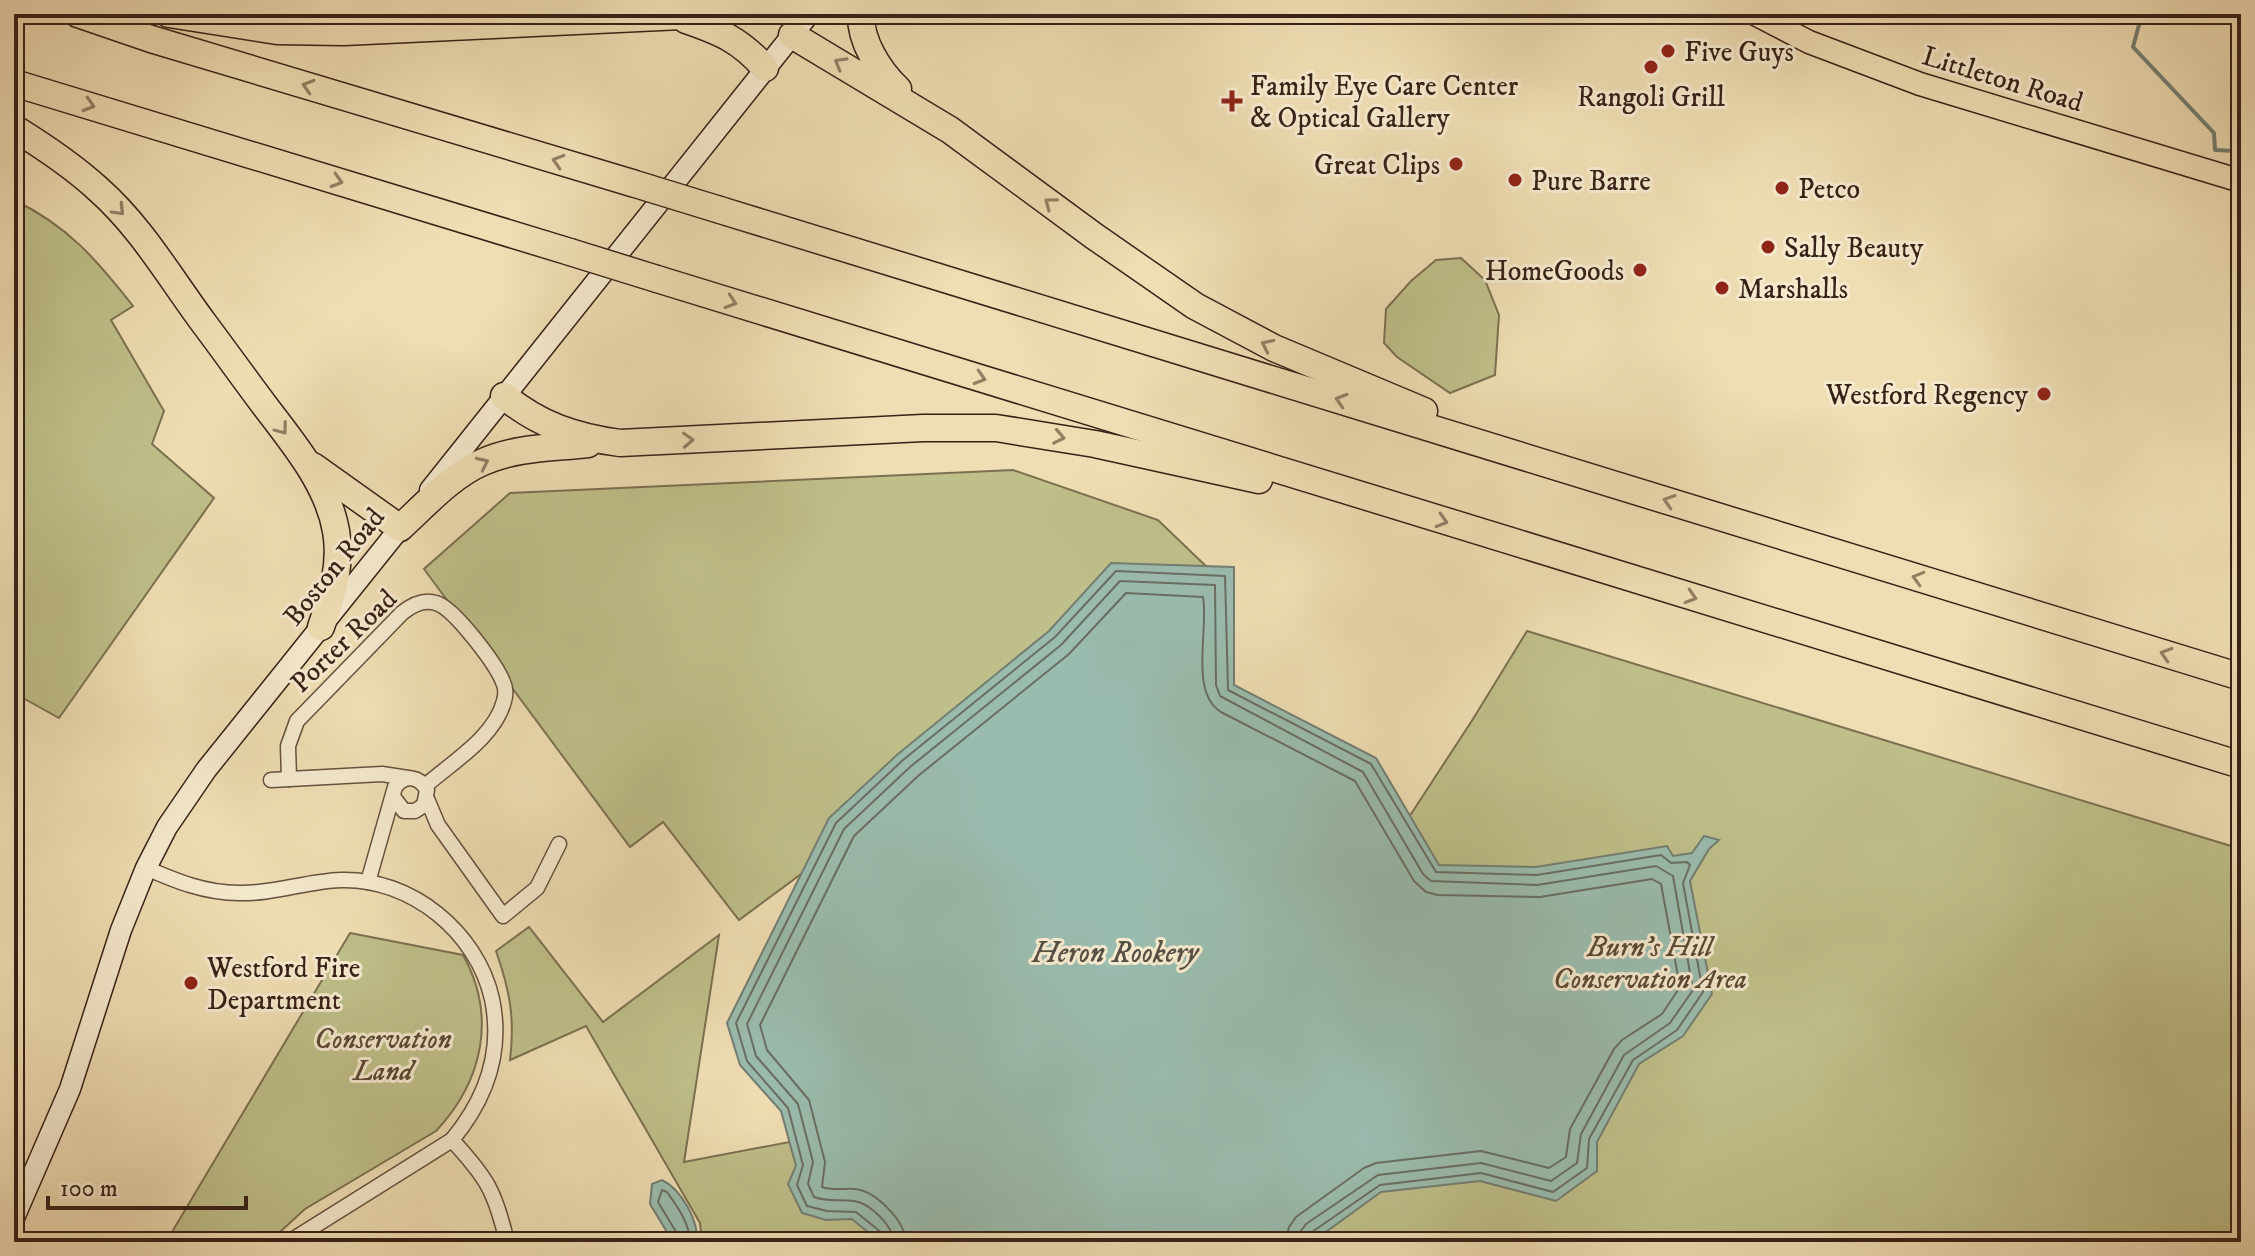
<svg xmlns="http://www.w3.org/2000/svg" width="2255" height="1256" viewBox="0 0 2255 1256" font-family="'IM FELL DW Pica',serif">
<rect width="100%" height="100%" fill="#efddb3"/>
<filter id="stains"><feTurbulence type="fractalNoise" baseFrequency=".0025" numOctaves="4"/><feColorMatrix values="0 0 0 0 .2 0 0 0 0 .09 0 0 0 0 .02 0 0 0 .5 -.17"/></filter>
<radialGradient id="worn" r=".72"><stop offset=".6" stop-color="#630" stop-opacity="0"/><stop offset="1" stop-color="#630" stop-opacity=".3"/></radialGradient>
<g fill="#bfbf89" stroke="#7c7050" stroke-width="2">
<path d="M14 200C68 226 96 259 133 306L111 320 164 411 152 444 214 498 59 718 14 693Z"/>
<path d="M1461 258 1485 280 1499 315 1495 375 1450 393 1397 357 1384 343 1386 309 1411 281 1436 260Z"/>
<path d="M1013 470 1158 520 1211 571 739 920 663 822 630 847 424 569 510 493Z"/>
<path d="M1527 631 2241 849V1242H702L700 1223 586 1026 510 1060C515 1018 510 991 496 951L529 927 603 1022 719 935 684 1162 1064 1090 1139 1231 1473 719Z"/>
<path d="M350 933 463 955C497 1016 483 1081 436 1131L305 1209 269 1242H166Z"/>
</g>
<g fill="#9abcae" stroke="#737e72" stroke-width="2">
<path d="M1111 563 1234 567V685L1376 758 1439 865 1536 867 1667 846 1673 856 1692 853 1704 836 1719 840 1709 849 1690 881 1712 994 1683 1036 1639 1064 1597 1142V1171L1556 1201 1480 1181 1381 1192 1312 1242H880L852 1219 826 1220 802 1213 788 1184 796 1166 781 1111 740 1065 727 1023 829 818 898 754 1049 631Z"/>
<path d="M662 1180C681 1189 699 1221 697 1242H673L650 1204 652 1184Z"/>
</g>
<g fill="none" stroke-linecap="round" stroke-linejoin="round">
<g stroke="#696e62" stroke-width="2">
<path d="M679 1242 678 1235 658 1202 662 1190 667 1192C677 1206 690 1224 690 1242"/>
<path d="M884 1242 882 1233 856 1212 827 1211 807 1206 797 1185 803 1165 788 1108 747 1061 736 1023 836 823 903 760 1055 637 1116 571 1225 576 1228 690 1371 764 1436 872 1537 875 1661 855 1671 863 1687 862 1690 865 1683 883 1703 992 1677 1030 1633 1060 1589 1139 1587 1168 1553 1192 1481 1173 1380 1185 1312 1232 1308 1242"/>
<path d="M894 1242C893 1226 870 1203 854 1201 839 1199 828 1202 814 1197L808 1184 813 1162 798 1104 756 1056 747 1024 844 829 910 767 1061 645 1120 581 1215 585 1216 685 1220 696 1363 772 1423 874 1431 881 1537 885 1656 866 1673 876 1693 990 1670 1023 1624 1055 1581 1134 1577 1163 1551 1181 1481 1163 1378 1175 1306 1224 1300 1232 1298 1242"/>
<path d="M906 1242C905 1221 876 1191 855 1189 843 1188 833 1191 822 1187L825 1162 809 1100 767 1050 760 1025 854 836 918 776 1069 654 1126 593 1203 597C1209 630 1189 692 1221 712L1355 781 1414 881 1426 892 1438 895 1540 897 1652 879 1661 884 1680 987 1662 1014 1622 1040 1614 1049 1570 1129 1566 1157 1549 1168 1481 1151 1376 1163 1364 1168 1296 1217 1289 1227 1286 1242"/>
</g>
<path stroke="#737e72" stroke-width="4" d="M2142 14 2133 47 2214 133 2215 150 2237 151 2238 167"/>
<g stroke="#66503e" stroke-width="17">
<g id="street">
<path d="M289 779 288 746 297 721 402 613C412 605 423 599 436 603 454 608 496 664 503 682 506 688 506 694 504 701 495 737 451 763 425 786"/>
<path d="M271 780 382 774 408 778"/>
<path d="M427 799 438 825 503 916 537 888 559 844"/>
<path d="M146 868C176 881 205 893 239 893 274 894 307 881 341 880 411 878 477 932 492 999 503 1052 486 1099 452 1140L289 1242"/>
<path d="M368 882 395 787C405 774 419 776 427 790L424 805 415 811H404L394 798"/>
<path d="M452 1140C487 1178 495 1191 507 1242"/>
</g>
</g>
<g stroke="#382117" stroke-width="23">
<g id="secondary">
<path d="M430 490 809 14"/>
<path d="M14 1218 70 1089 121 930 146 868 167 827 206 770 408 518"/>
</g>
</g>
<g stroke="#382117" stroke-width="25">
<path id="primary" d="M1755 14 1809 42 1920 84 2241 181"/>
</g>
<g stroke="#382117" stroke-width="29">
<g id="highway">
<path d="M78 14 151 39 632 183"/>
<path d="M169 14 277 31 344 32 724 14"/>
<path d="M861 14C860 41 879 71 898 89"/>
<path d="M686 20C721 32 740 40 765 68"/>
<path d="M792 35 950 130 1094 236 1195 306 1274 348 1424 411"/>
<path d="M14 83 570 252"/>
<path d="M14 128C43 146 73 166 98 189 141 227 169 276 203 322 224 350 244 378 265 406 293 443 328 484 336 531 342 564 332 596 321 627"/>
<path d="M720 210 2241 677"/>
<path d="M657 279 2241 765"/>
<path d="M504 396C539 425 575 437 620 443L923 428H996L1095 444 1259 480"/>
<path d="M313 466 400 528C425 505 452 475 483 462 517 447 553 448 588 444"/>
</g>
</g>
<use href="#street" stroke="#f5e9ce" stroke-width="14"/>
<use href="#secondary" stroke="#f5e9ce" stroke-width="20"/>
<use href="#primary" stroke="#efddb3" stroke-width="22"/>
<use href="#highway" stroke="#efddb3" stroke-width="26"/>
<g stroke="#382117" stroke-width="29" stroke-linecap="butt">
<g id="highway-bridge">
<path d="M632 183 720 210"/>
<path d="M570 252 657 279"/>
</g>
</g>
<use href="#highway-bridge" stroke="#efddb3" stroke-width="26"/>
</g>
<defs><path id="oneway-chevron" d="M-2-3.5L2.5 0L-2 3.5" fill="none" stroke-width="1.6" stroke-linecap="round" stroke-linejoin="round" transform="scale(2)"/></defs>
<g stroke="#947f65">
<use href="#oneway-chevron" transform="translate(840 63) rotate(-150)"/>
<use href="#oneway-chevron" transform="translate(308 86) rotate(-163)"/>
<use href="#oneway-chevron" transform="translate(89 105) rotate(17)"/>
<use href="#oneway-chevron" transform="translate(558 161) rotate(-163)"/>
<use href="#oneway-chevron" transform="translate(337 181) rotate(17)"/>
<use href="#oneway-chevron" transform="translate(1050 203) rotate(-143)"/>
<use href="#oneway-chevron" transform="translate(119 210) rotate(46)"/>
<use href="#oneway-chevron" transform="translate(731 302) rotate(18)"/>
<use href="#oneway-chevron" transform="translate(1267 345) rotate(-154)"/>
<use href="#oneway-chevron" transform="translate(980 378) rotate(17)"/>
<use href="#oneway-chevron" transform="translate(1341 400) rotate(-163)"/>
<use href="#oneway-chevron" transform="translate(282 429) rotate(53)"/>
<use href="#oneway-chevron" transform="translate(1059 437) rotate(11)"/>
<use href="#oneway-chevron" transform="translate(688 440) rotate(-3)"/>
<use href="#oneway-chevron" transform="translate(483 463) rotate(-25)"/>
<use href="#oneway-chevron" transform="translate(1669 501) rotate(-163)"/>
<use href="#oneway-chevron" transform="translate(1442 521) rotate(17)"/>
<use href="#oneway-chevron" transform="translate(1918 578) rotate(-164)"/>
<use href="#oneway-chevron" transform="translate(1691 597) rotate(17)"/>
<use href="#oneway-chevron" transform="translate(2166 654) rotate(-163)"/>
</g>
<g fill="#8f2418" stroke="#f5e9ce" stroke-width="3">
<circle cx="1668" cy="51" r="8"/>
<circle cx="1651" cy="67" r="8"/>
<path d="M1228 89h8v8h8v8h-8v8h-8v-8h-8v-8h8z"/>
<circle cx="1456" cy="164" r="8"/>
<circle cx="1515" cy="180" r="8"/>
<circle cx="1782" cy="188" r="8"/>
<circle cx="1768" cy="247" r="8"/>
<circle cx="1640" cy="270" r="8"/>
<circle cx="1722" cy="288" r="8"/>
<circle cx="2044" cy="394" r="8"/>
<circle cx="191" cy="983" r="8"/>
</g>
<g text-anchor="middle" stroke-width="6" stroke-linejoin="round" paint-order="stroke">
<g font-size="28" fill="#382117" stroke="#f5e9ce" text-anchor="start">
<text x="1684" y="61">Five Guys</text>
<text x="1250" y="95">Family Eye Care Center<tspan x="1250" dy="32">&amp; Optical Gallery</tspan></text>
<text x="1651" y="106" text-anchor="middle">Rangoli Grill</text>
<text x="1440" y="174" text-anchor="end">Great Clips</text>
<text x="1531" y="190">Pure Barre</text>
<text x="1798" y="198">Petco</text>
<text x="1784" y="257">Sally Beauty</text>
<text x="1624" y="280" text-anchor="end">HomeGoods</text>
<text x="1738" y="298">Marshalls</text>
<text x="2028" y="404" text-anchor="end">Westford Regency</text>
<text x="207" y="977">Westford Fire<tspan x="207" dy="32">Department</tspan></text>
</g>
<g font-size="28" fill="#382117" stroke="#f5e9ce">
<text transform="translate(2003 78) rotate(17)" y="10">Littleton Road</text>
<text transform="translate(333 566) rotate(-51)" y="10">Boston Road</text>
<text transform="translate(343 640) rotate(-44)" y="10">Porter Road</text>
</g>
<g font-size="28" font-style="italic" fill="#5a4834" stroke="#f5e9ce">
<text x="1650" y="956">Burn’s Hill<tspan x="1650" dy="32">Conservation Area</tspan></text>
<text x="383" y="1048">Conservation<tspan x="383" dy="32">Land</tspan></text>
</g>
<g font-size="30" font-style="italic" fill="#555044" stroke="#f5e9ce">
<text x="1115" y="962">Heron Rookery</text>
</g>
</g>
<rect width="2255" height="1256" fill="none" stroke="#efddb3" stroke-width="48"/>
<rect x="16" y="16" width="2223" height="1224" fill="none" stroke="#382117" stroke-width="4"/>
<rect x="24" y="24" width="2207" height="1208" fill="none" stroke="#382117" stroke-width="2"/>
<path d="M48 1196v12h198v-12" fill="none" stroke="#382117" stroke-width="4"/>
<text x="60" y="1196" font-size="24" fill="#382117" stroke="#f5e9ce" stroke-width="6" paint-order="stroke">100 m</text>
<rect width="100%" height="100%" filter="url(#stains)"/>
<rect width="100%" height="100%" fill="url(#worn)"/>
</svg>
